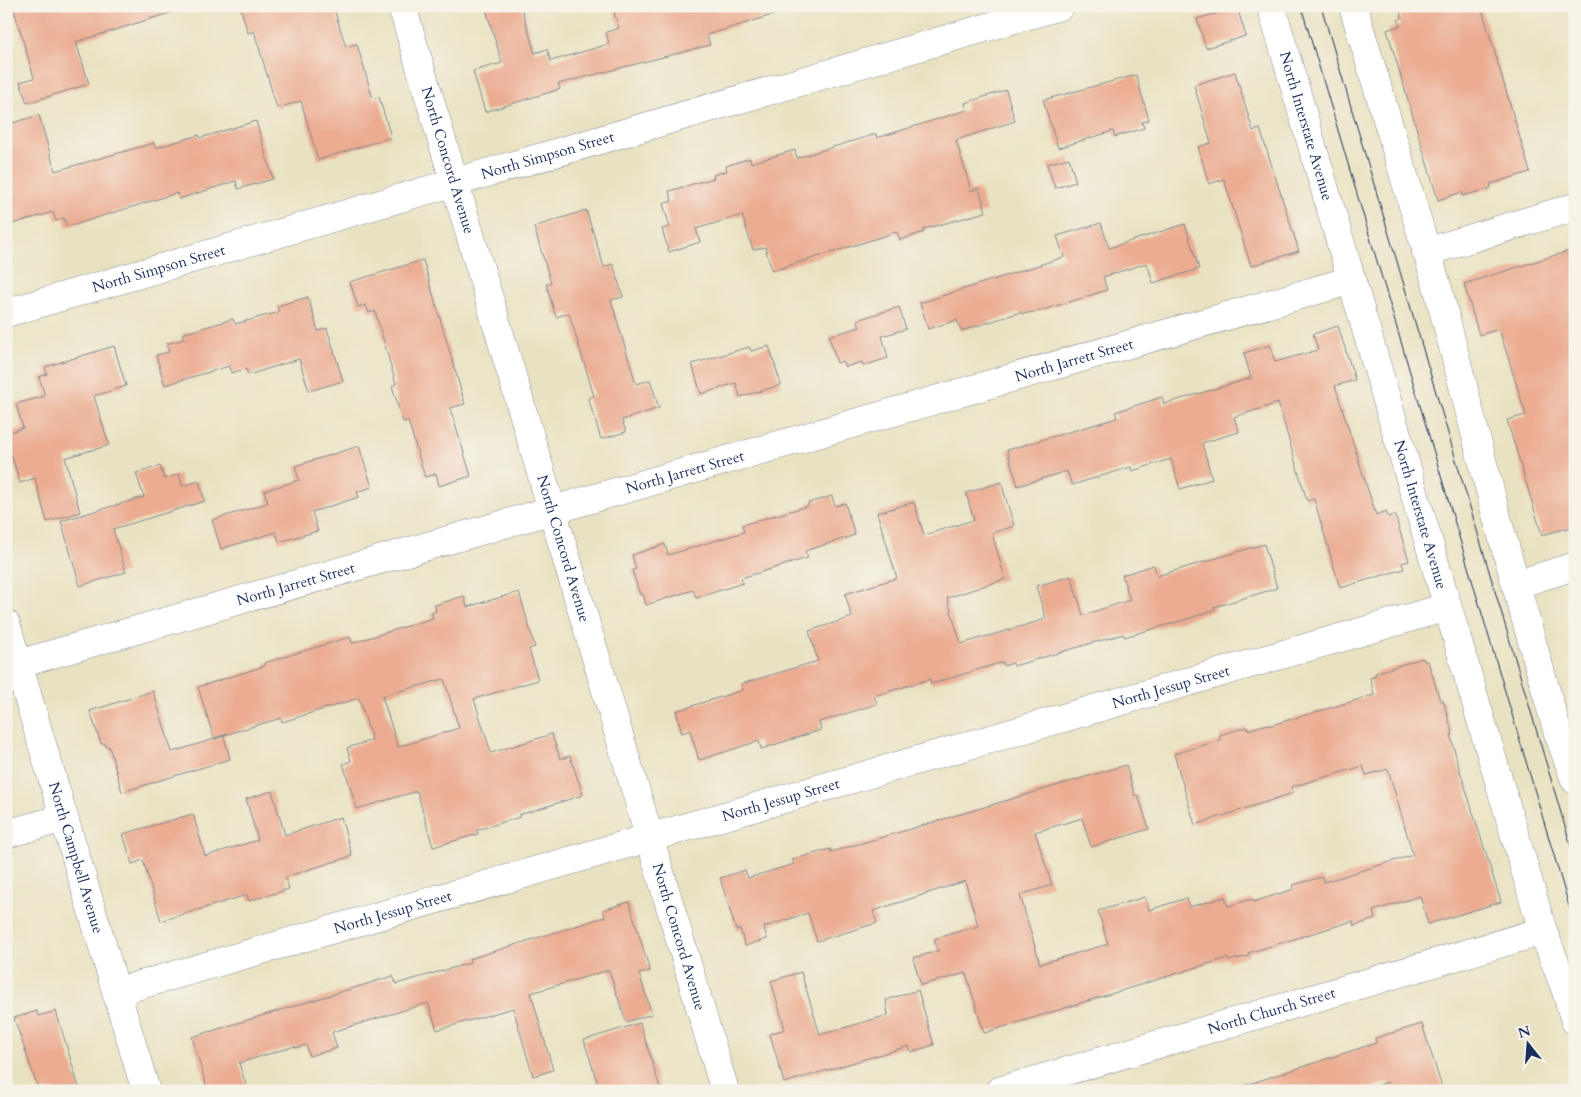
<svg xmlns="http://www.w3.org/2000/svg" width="1581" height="1097" viewBox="0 0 1581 1097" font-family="Cardo,serif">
<rect width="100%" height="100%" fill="#f7f3e8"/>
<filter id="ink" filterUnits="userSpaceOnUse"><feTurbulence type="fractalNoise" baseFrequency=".02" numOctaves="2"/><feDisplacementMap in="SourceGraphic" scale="10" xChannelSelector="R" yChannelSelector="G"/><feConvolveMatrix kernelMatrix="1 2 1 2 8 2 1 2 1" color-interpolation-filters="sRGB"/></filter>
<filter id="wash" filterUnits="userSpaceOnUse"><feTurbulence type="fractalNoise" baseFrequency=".0096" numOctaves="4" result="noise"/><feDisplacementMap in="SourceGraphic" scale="20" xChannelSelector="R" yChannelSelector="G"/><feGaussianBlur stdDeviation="1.12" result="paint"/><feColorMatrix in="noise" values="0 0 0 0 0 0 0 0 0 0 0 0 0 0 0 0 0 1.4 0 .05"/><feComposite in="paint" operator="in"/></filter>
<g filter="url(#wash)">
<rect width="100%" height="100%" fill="#e9e2c2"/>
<g id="blocks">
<g fill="#ebac91" fill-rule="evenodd">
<path d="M13 6H172L173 12 76 42 89 84 27 103 20 82 34 78Z"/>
<path d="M240 6H333L346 47 357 44 373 99 379 97 391 137 318 160 301 101 277 108 254 31 248 33Z"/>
<path d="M485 6H521L535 53 547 49 551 61 609 44 606 32 619 28 612 6H781L782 12 707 35 710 45 558 84 560 89 485 112 473 71 502 63Z"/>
<path d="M1399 6H1481L1530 172 1490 184 1491 188 1463 196 1462 192 1438 200 1387 30 1400 26 1398 20 1402 18Z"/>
<path d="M1237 7 1246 36 1206 48 1197 19Z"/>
<path d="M1235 72 1253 131 1260 129 1299 251 1251 266 1224 179 1209 184 1198 147 1211 143 1194 85Z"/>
<path d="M1136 75 1149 120 1142 122 1144 128 1115 137 1113 131 1058 148 1043 100Z"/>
<path d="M1006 90 1015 121 956 140 971 191 979 188 986 212 924 229V232L900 240 897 232 772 271 765 247 753 250 742 215 696 229 700 242 669 252 662 229 670 227 663 204 672 201 669 191 714 178 713 175 727 171 726 166 750 158 751 163 795 150 797 158 876 134 877 138 967 110 965 103Z"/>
<path d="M39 115 55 171 154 143 155 148 199 135 200 138 256 121 273 179 238 189 236 181 179 199 177 193 67 227 64 218 56 221 53 212 6 226V125Z"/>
<path d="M1069 158 1076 182 1055 188 1047 164Z"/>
<path d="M586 210 604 267 613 264 623 297 611 300 636 384 650 380 659 408 622 420 626 432 601 439 588 398 594 396 569 313 556 317 546 284 551 283 534 227Z"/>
<path d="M1101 223 1109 248 1185 224 1199 269 1153 283 1147 263 1103 277 1107 290 1040 311 1022 314 1021 312 961 331 957 320 928 329 920 303 1064 257 1057 236Z"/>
<path d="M1575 249V526L1542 535 1507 420 1526 415 1499 329 1479 335 1464 284Z"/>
<path d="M423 260 465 404 450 408 471 476 439 486 436 474 425 477 408 421 403 422 392 386 396 384 375 311 369 313 366 305 358 307 350 282Z"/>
<path d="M308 297 318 331 327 328 343 381 309 391 299 359 248 375 246 369 231 373 229 366 165 385 156 355 169 352 166 344 184 339 182 334 233 319 235 324 279 312 277 306Z"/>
<path d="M899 307 906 329 882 336 888 358 863 366 862 362 845 367 843 361 837 363 829 336 860 327 857 320Z"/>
<path d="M1338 326 1355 380 1335 386 1376 515 1386 511 1388 517 1395 515 1409 561 1402 563 1404 569 1340 588 1314 499 1307 501 1278 403 1234 417 1239 432 1202 443 1212 479 1180 489 1171 459 1132 471 1131 467 1072 485 1067 471 1018 486 1007 450 1117 418 1115 412 1162 397 1164 404 1251 378 1244 353 1270 345 1275 362 1318 350 1313 334Z"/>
<path d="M114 346 126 386 94 396 109 445 65 458 80 512 47 522 35 478 20 483 6 438V433L23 428 16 404 45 396 39 377 47 374 45 367Z"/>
<path d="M769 346 781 385 740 397 736 383 701 394 692 364 749 347 751 351Z"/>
<path d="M359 446 372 487 357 492 359 497 312 512 318 531 279 542 276 532 221 549 212 520 268 503 264 491 299 480 295 466Z"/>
<path d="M160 466 164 479 179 474 182 486 199 481 205 501 113 529 126 572 80 586 61 521 144 497 136 473Z"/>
<path d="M1001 482 1014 526 992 533 1005 579 947 598 961 644 1046 619 1036 586 1071 576 1083 615 1130 600 1122 575 1154 565 1157 576 1264 544 1277 588 1214 607 1215 610 1181 621 1124 637 1123 634 1014 666 1013 663 1004 666 1003 662 931 684 930 679 874 696 877 704 819 722 821 730 761 749 759 741 699 760 690 730 682 733 676 711 743 690 741 684 818 661 809 631 852 617 845 594 897 578 877 513 914 502 924 535 974 520 966 493Z"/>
<path d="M832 496 835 506 845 503 855 535 805 551 808 558 741 578 743 583 696 598 693 590 646 605 643 594 640 595 632 570 636 569 632 555 665 544 668 555 744 532 742 525 808 506V503Z"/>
<path d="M519 592 535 647 529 649 538 680 474 699 491 753 552 734 560 759 570 756 583 795 519 815 520 817 477 830 478 834 433 847 417 791 357 809 343 764 351 761 347 748 372 740 359 698 282 722 281 718 214 738 198 687 265 666 264 663 350 637 352 643 433 618 431 613 436 611 435 605 464 596 467 607ZM444 679 459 728 398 747 382 696Z"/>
<path d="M1423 658 1425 662 1428 661 1440 701 1443 700 1453 735H1451L1457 761 1501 902 1428 924 1420 896 1373 911 1375 919 1354 926 1353 921 1248 953 1249 956 1228 961 1227 958 984 1033 966 973 921 985 913 958 938 951 934 939 978 926 965 881 873 911 877 923 817 941 808 913 764 927 767 939 745 946 740 929 736 930 720 878 745 870 748 878 794 864 792 860 830 849 831 852 897 833 1126 765 1135 796 1138 795 1149 829 1091 847 1082 818 1035 832 1052 885 1020 895 1040 964 1108 944 1098 911 1145 897 1149 910 1187 898 1189 907 1225 897 1228 906 1252 899 1253 902 1294 889 1293 885 1322 877 1324 882 1413 855 1388 769 1366 775 1363 766 1291 787 1293 793 1195 825 1174 754 1221 740 1219 735 1247 727V730L1268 724V726L1374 695 1370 678 1376 676 1375 673Z"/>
<path d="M153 691 172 752 224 736 230 759 122 792 109 746 106 747 105 743 101 744 90 711Z"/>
<path d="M272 791 285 835 341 817 352 856 285 877 289 889 249 901 247 895 161 921 143 860 132 864 123 834 193 814 205 856 258 840 246 799Z"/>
<path d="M629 902 650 971 639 974 652 1014 626 1022 609 970 531 993 553 1070 533 1076 513 1008 437 1030 428 1003 332 1032 337 1048 309 1056 306 1045 296 1048 295 1046 239 1063 248 1091H208L192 1037 393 976 396 984 470 963 469 959 605 917 603 910Z"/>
<path d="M801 972 820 1035 888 1015 886 1000 918 990 934 1045 911 1052 909 1046 784 1083 770 1034 785 1029 771 981Z"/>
<path d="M37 1011 38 1016 56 1011 80 1091H39L14 1018Z"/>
<path d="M640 1023 661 1091H600L584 1040Z"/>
<path d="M1422 1024 1443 1091H1391L1388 1082 1361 1091H1247L1246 1085 1376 1043 1375 1038Z"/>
</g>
</g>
</g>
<g filter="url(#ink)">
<use href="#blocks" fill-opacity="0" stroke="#828890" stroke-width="1"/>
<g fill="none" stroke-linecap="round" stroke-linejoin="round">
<g stroke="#828890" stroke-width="29">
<g id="minor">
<path id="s1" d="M402 6 725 1091"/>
<path d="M1426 252 1575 207"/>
<path id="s2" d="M6 313 1060 6"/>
<path d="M1518 584 1575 566"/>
<path id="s3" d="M6 624 146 1091"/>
<path id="s4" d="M18 664 1352 280"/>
<path d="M6 834 64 818"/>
<path id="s5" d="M116 992 1447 607"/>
<path id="s6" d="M999 1091 1543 931"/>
</g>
</g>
<g stroke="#828890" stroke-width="29">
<g id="tertiary">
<path id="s7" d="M1271 6 1543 931 1566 991 1575 1021"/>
<path d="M1353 6 1438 289 1497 518 1557 730 1575 780"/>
</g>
</g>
<use href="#minor" stroke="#fff" stroke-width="28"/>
<use href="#tertiary" stroke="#fff" stroke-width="28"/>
<g stroke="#1b2f5e" stroke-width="1">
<path d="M1301 6 1575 926"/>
<path d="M1321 6 1575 860"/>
</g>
</g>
</g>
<g text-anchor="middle" stroke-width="4" stroke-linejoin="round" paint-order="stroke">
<g font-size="15" fill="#1b2f5e" stroke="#f7f3e8">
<text dy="5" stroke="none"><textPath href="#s7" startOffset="125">North Interstate Avenue</textPath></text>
<text dy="5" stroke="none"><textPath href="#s2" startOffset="564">North Simpson Street</textPath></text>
<text dy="5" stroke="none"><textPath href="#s1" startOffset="161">North Concord Avenue</textPath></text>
<text dy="5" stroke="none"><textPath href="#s2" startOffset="159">North Simpson Street</textPath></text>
<text dy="5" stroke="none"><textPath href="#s4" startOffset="1099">North Jarrett Street</textPath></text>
<text dy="5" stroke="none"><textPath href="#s4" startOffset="694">North Jarrett Street</textPath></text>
<text dy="5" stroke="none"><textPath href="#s7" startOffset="530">North Interstate Avenue</textPath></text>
<text dy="5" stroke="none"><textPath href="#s1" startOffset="566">North Concord Avenue</textPath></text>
<text dy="5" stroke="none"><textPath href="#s4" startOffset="289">North Jarrett Street</textPath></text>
<text dy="5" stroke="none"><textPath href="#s5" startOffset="1098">North Jessup Street</textPath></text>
<text dy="5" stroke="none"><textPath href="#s5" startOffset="692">North Jessup Street</textPath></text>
<text dy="5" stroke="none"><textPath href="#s3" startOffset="244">North Campbell Avenue</textPath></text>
<text dy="5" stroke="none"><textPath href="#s5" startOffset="288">North Jessup Street</textPath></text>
<text dy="5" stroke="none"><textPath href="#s1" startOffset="971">North Concord Avenue</textPath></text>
<text dy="5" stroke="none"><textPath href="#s6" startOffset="284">North Church Street</textPath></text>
</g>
</g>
<rect width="1581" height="1097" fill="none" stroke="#f7f3e8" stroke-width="25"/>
<g transform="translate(1528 1044) rotate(343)" stroke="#f7f3e8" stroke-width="4" paint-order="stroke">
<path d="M0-4L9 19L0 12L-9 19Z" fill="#1b2f5e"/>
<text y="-8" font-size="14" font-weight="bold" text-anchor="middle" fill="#1b2f5e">N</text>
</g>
</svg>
